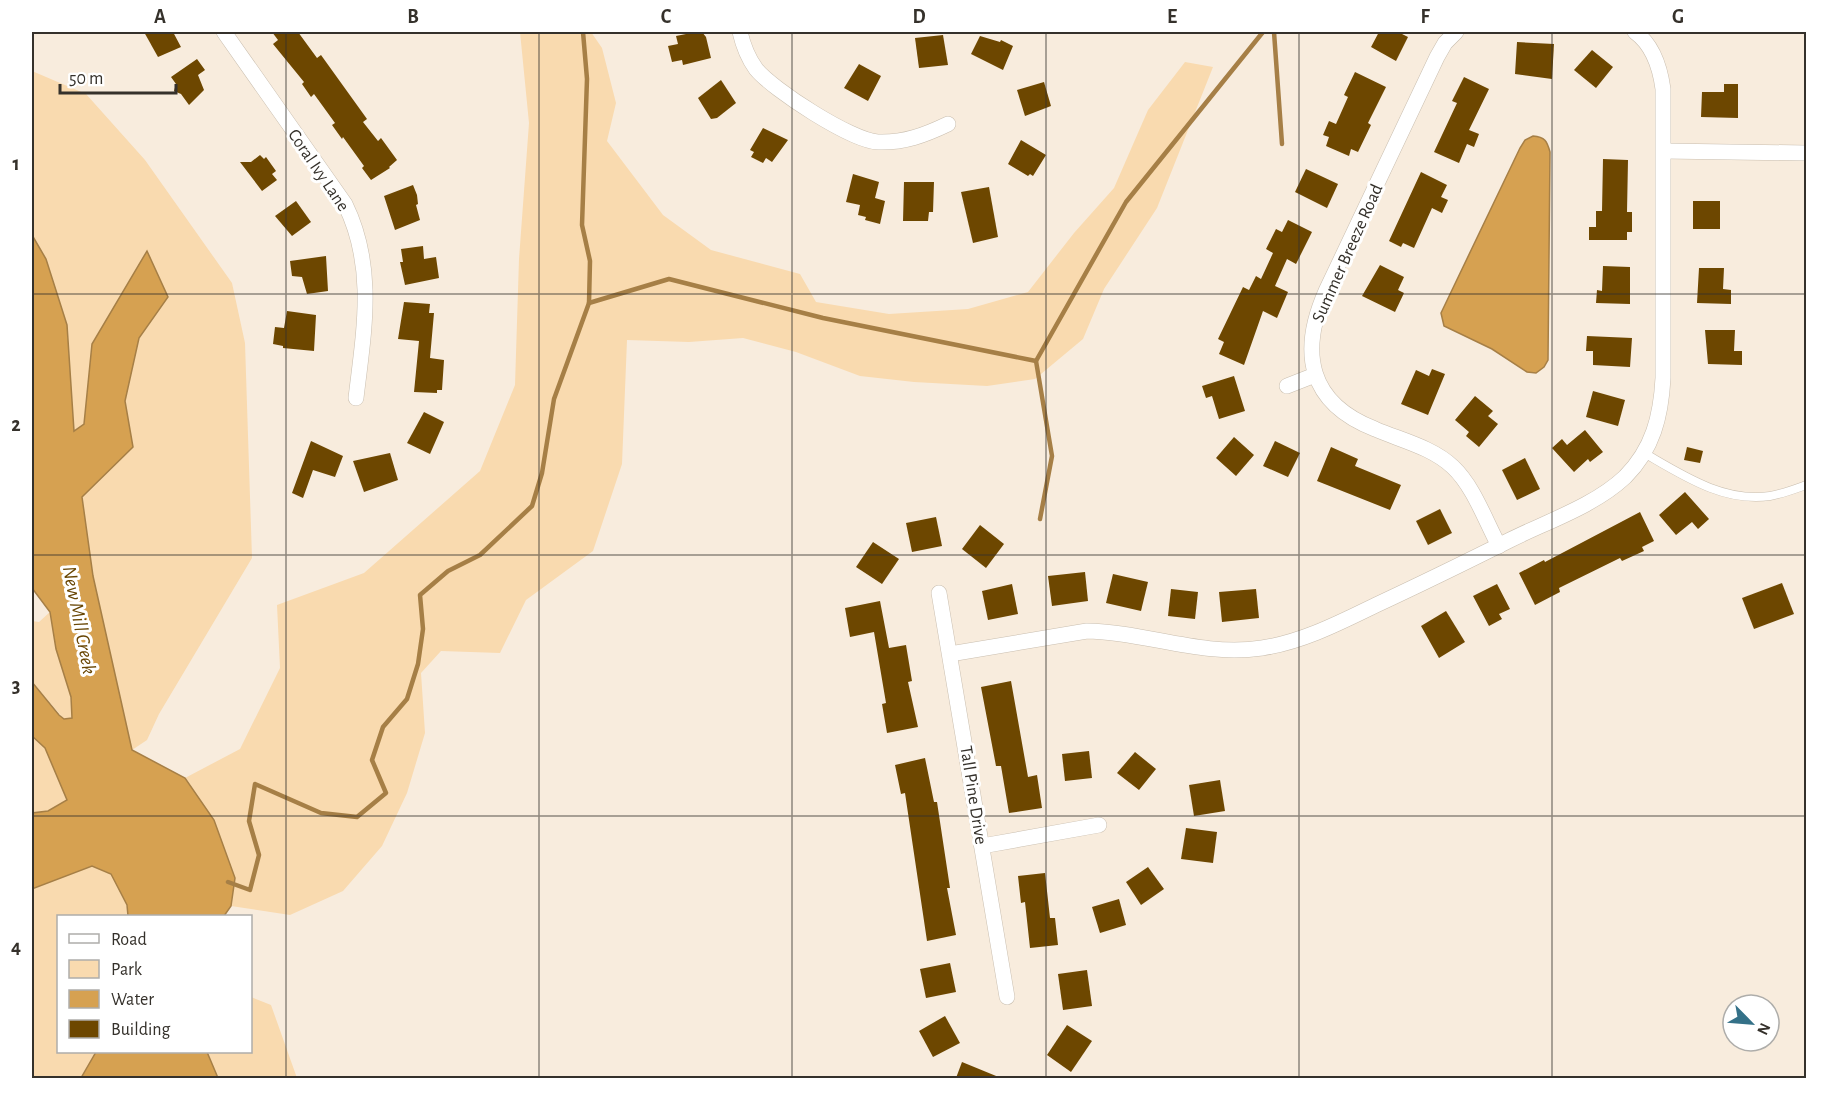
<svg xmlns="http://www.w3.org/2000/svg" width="1838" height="1110" viewBox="0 0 1838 1110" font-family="'Alegreya Sans',sans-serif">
<rect width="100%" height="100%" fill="#f8ecdd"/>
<g fill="#f9daaf">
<path d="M520 32H591L602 48 616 103 607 141 663 215 711 250 800 274 816 302 889 314 968 309 1028 292 1074 233 1114 188 1148 110 1185 62 1213 67 1157 208 1104 289 1083 339 1035 379 987 386 914 382 860 376 796 352 743 338 689 342 627 340 622 464 593 551 526 600 500 653 441 651 421 673 425 733 407 793 382 846 343 891 290 915 231 906 235 878 185 778 240 749 280 668 277 605 364 573 480 471 515 385 519 259 529 123Z"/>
<path d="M32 71 86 94 145 160 232 283 245 343 252 558 159 714 147 740 132 750 93 576 82 497 133 447 125 401 139 337 168 297 92 343 84 424 74 431 67 325 46 259 32 235Z"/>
<path d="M50 612 56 649 71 697 72 718 64 719 32 682V621L39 622Z"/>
<path d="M32 736 45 748 67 800 48 811 32 813Z"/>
<path d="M92 866 111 874 127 905 128 916H58V1052H96L81 1078H32V889Z"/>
<path d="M251 997 271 1005 297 1078H218L207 1052H250Z"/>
</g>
<g fill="#d6a151" stroke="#a67f46" stroke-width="1.5">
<path d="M1533 136C1545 137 1547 141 1550 152L1548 360 1544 367 1536 373 1527 372 1492 349 1444 326 1441 313 1520 148 1525 140Z"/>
<path d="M32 235 46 259 67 325 74 431 84 424 92 344 147 251 168 297 139 338 125 401 133 447 82 497 93 576 132 750 185 778 214 820 235 878 231 906 224 916H128L127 905 111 874 92 866 32 889V813L48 811 67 800 45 748 32 736V682L59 715 64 719 72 718 71 697 56 649 50 612 32 588Z"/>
<path d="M96 1052H207L218 1078H81Z"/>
</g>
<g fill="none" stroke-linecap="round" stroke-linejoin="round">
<g stroke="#a67f46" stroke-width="4.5">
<path d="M583 32 587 79 582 225 590 261 589 303"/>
<path d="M1274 32 1282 144"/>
<path d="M1040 519 1052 456 1036 361 1126 202 1263 32"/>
<path d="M228 882 250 890 259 855 249 821 255 784 321 813 357 817 386 793 372 760 383 727 407 699 418 664 423 629 420 595 448 571 480 555 532 506 542 473 554 399 589 303 669 279 823 318 1036 361"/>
</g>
</g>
<g fill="#6d4700">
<path d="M144 32H173L181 47 158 57Z"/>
<path d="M272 32H298L317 58 321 55 367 119 363 122 378 141 381 138 397 160 389 167 390 168 371 180 362 168 364 166 343 137 342 139 332 125 335 123 314 94 311 97 302 84 304 82 273 44 278 40Z"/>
<path d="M696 32H702L706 37 711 58 683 65 682 60 672 62 668 46 678 44 676 36Z"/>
<path d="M1379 32H1398L1408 37 1396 61 1371 47Z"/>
<path d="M943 35 948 65 919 68 915 38Z"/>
<path d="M980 36 1000 42 1001 40 1013 46 1003 70 971 54Z"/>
<path d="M1517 42 1554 44 1552 79 1515 74Z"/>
<path d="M1592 50 1613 67 1596 88 1574 70Z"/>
<path d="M197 59 205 70 198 75 204 90 189 105 181 94 174 91 176 84 171 77Z"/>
<path d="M859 64 881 76 868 101 844 88Z"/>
<path d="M1355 72 1386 87 1368 123 1371 125 1358 152 1351 149 1349 156 1326 146 1329 137 1323 135 1329 121 1336 124 1348 97 1344 95Z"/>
<path d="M1464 77 1489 89 1469 130 1479 134 1474 147 1467 144 1459 163 1434 152 1457 103 1452 101Z"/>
<path d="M721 80 736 103 717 118 711 119 698 98Z"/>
<path d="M1044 82 1051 106 1025 116 1017 90Z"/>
<path d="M1724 84H1738V118L1701 117 1702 92H1724Z"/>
<path d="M763 128 788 140 772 162 766 158 763 163 751 157 754 152 750 150Z"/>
<path d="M1021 140 1046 155 1033 176 1030 174 1028 176 1008 164Z"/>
<path d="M260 155 264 159 266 157 276 171 272 174 277 180 262 191 240 162H251Z"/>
<path d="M1603 159 1628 160 1627 212H1632V232H1627V240H1589V227H1596V211H1602Z"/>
<path d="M1306 169 1338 184 1327 208 1295 192Z"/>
<path d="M1421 172 1447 185 1441 197 1448 200 1442 213 1432 208 1414 248 1403 243 1401 247 1389 241Z"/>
<path d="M853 174 879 182 875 198 885 201 880 224 865 220 866 217 858 215 860 205 846 202Z"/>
<path d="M904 182H934L933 212H929L928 221H903Z"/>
<path d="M413 185 417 195 418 204 416 205 420 220 395 230 384 196Z"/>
<path d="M989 187 998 237 973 243 961 192Z"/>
<path d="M296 201 311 222 292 236 275 216Z"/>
<rect x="1693" y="201" width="27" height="28"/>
<path d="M1288 220 1312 232 1296 264 1287 259 1275 286 1288 292 1277 318 1263 311 1244 365 1219 354 1224 342 1218 339 1243 287 1249 290 1256 276 1261 279 1273 253 1266 249 1276 229 1282 232Z"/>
<path d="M423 246 424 259 436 257 439 278 405 285 400 262H403L401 249Z"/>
<path d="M326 256 328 291 307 294 302 277 292 276 290 261Z"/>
<path d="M1380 265 1404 277 1398 290 1404 293 1395 312 1362 296Z"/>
<path d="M1603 266 1630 267V304L1596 303 1597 290 1602 291Z"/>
<path d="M1699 268H1724L1723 289 1731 290V304L1697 303Z"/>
<path d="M404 302 430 304 429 313H434L430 358 444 360 442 390H437V393L414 392 419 341 398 339Z"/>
<path d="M287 311 316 315 314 351 283 348V346L273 344 275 327 284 328Z"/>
<path d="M1705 330H1735L1734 351H1742V365L1708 364Z"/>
<path d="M1587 336 1632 338 1630 367 1593 365V351H1586Z"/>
<path d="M1432 369 1445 374 1428 415 1401 404 1416 370 1429 376Z"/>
<path d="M1234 376 1245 411 1219 419 1212 396 1206 398 1202 386Z"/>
<path d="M1593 391 1625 400 1618 426 1586 417Z"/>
<path d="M1475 396 1493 411 1488 416 1498 424 1479 447 1466 436 1469 432 1455 420Z"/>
<path d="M424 412 444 422 430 454 407 443Z"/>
<path d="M1585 430 1603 452 1590 462 1588 459 1574 472 1552 448 1562 439 1567 445Z"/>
<path d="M1234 437 1254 455 1236 476 1216 458Z"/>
<path d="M311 441 343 456 335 477 313 470 303 498 292 493Z"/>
<path d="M1275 441 1300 453 1288 477 1263 466Z"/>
<path d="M1331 447 1358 459 1355 466 1401 485 1390 510 1317 481Z"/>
<path d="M1687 447 1703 451 1700 463 1684 460Z"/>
<path d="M390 453 398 480 364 492 353 461Z"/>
<path d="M1525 458 1540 489 1517 500 1502 470Z"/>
<path d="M1685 492 1709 519 1698 529 1692 522 1676 535 1659 515Z"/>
<path d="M1440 509 1452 533 1428 545 1416 521Z"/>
<path d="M1640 512 1654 541 1642 547 1644 551 1622 561 1620 558 1559 588 1560 592 1535 605 1519 573 1544 560 1545 562Z"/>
<path d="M936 517 942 546 912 552 906 523Z"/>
<path d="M980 525 1004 544 986 568 962 549Z"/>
<path d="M873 542 899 559 882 584 856 567Z"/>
<path d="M1085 572 1088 601 1052 606 1048 576Z"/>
<path d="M1113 574 1148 582 1141 611 1106 603Z"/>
<path d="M1782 583 1794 614 1754 629 1742 598Z"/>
<path d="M1012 584 1018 614 988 620 982 591Z"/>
<path d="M1497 584 1510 609 1499 614 1502 619 1489 626 1473 596Z"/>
<path d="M1171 589 1198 592 1195 619 1168 616Z"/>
<path d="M1256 589 1259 618 1222 622 1219 592Z"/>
<path d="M880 601 889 648 906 645 912 681 908 682 918 727 887 733 882 704 886 703 874 632 850 637 845 608Z"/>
<path d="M1446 611 1465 642 1439 658 1421 626Z"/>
<path d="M1011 681 1028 777 1037 775 1042 808 1009 813 1001 766H996L981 687Z"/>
<path d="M1089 751 1092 778 1065 781 1062 754Z"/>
<path d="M1135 752 1156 769 1139 790 1117 773Z"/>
<path d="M925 758 934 802H937L950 888H947L956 935 927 941 905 793 901 794 895 765Z"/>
<path d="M1220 780 1225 811 1194 816 1189 785Z"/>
<path d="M1186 828 1217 832 1213 863 1181 859Z"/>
<path d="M1148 867 1164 889 1141 905 1126 882Z"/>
<path d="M1045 873 1050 918H1055L1058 945 1030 948 1025 902 1021 903 1018 876Z"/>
<path d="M1119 899 1126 925 1100 933 1092 907Z"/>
<path d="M950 963 956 992 926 998 920 969Z"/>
<path d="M1087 970 1092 1006 1063 1010 1058 974Z"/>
<path d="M945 1016 960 1043 933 1057 919 1031Z"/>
<path d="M1067 1025 1092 1041 1071 1072 1047 1055Z"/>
<path d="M962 1062 1001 1078H956Z"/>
</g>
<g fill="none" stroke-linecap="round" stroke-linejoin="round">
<g stroke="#c9beaf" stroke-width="9">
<path id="service" d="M1644 453C1682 475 1724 503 1770 496 1782 494 1795 489 1806 485"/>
</g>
<g stroke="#c9beaf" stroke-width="16">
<g id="minor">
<path d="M224 32 345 204C376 267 364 330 356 398"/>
<path d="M740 32C743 45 748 58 756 69 773 90 852 141 878 142 904 143 925 135 948 124"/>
<path d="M1456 32 1445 43 1437 57 1326 291C1299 352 1308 403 1375 429 1400 440 1432 447 1453 467 1474 487 1485 520 1499 546"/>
<path d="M1664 151 1806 153"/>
<path d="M1287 386 1315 375"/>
<path d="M939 593 1007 997"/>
<path d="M950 654 1087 631C1146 632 1201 657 1262 648 1302 642 1339 623 1376 605 1421 584 1466 562 1510 540 1548 521 1594 506 1625 477 1653 449 1661 416 1663 378V89C1660 67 1653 45 1635 32"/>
<path d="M982 846 1099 825"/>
</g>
</g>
<use href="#service" stroke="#fff" stroke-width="8"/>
<use href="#minor" stroke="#fff" stroke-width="15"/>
</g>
<path fill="none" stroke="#35312b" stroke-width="1.5" stroke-opacity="0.55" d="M286 32V1078M539 32V1078M792 32V1078M1046 32V1078M1299 32V1078M1552 32V1078M32 294H1806M32 555H1806M32 816H1806"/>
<g text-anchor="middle" stroke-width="6" stroke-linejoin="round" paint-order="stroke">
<g font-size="18" fill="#35312b" stroke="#fff">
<text transform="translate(319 170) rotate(56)" y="6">Coral Ivy Lane</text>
<text transform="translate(1347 253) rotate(-66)" y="6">Summer Breeze Road</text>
<text transform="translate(974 795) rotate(81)" y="6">Tall Pine Drive</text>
</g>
<g font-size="20" font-style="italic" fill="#684503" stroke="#fff">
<text transform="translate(80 620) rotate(79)" y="7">New Mill Creek</text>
</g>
</g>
<rect width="1838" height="1110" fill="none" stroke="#ffffff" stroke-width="66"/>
<rect x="57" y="915" width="195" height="138" fill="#ffffff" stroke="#aeadaa" stroke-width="1.5"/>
<rect x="69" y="934" width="30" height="9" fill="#ffffff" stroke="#aeadaa" stroke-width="1.5"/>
<text x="111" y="945" font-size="18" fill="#35312b">Road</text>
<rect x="69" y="960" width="30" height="18" fill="#f9daaf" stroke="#aeadaa" stroke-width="1.5"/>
<text x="111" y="975" font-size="18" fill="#35312b">Park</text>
<rect x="69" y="990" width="30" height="18" fill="#d6a151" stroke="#aeadaa" stroke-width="1.5"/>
<text x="111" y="1005" font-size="18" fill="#35312b">Water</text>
<rect x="69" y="1020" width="30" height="18" fill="#6d4700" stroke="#aeadaa" stroke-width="1.5"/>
<text x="111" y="1035" font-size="18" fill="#35312b">Building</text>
<g transform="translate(1751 1023) rotate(115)"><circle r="28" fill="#ffffff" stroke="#aeadaa" stroke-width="1.5"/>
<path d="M0-4.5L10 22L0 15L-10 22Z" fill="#347188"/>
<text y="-9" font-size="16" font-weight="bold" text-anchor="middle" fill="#35312b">N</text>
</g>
<path d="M60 84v9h116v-9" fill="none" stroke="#35312b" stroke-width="3"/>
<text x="69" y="84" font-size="18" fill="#35312b" stroke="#ffffff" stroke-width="4.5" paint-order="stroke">50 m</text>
<rect x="33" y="33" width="1772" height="1044" fill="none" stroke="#35312b" stroke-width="2"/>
<g font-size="20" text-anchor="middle" font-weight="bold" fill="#35312b">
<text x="160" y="23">A</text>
<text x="413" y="23">B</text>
<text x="666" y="23">C</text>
<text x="919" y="23">D</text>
<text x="1172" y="23">E</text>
<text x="1425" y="23">F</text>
<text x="1678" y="23">G</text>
<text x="16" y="170">1</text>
<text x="16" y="431">2</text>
<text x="16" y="692">3</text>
<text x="16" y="953">4</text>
</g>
</svg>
